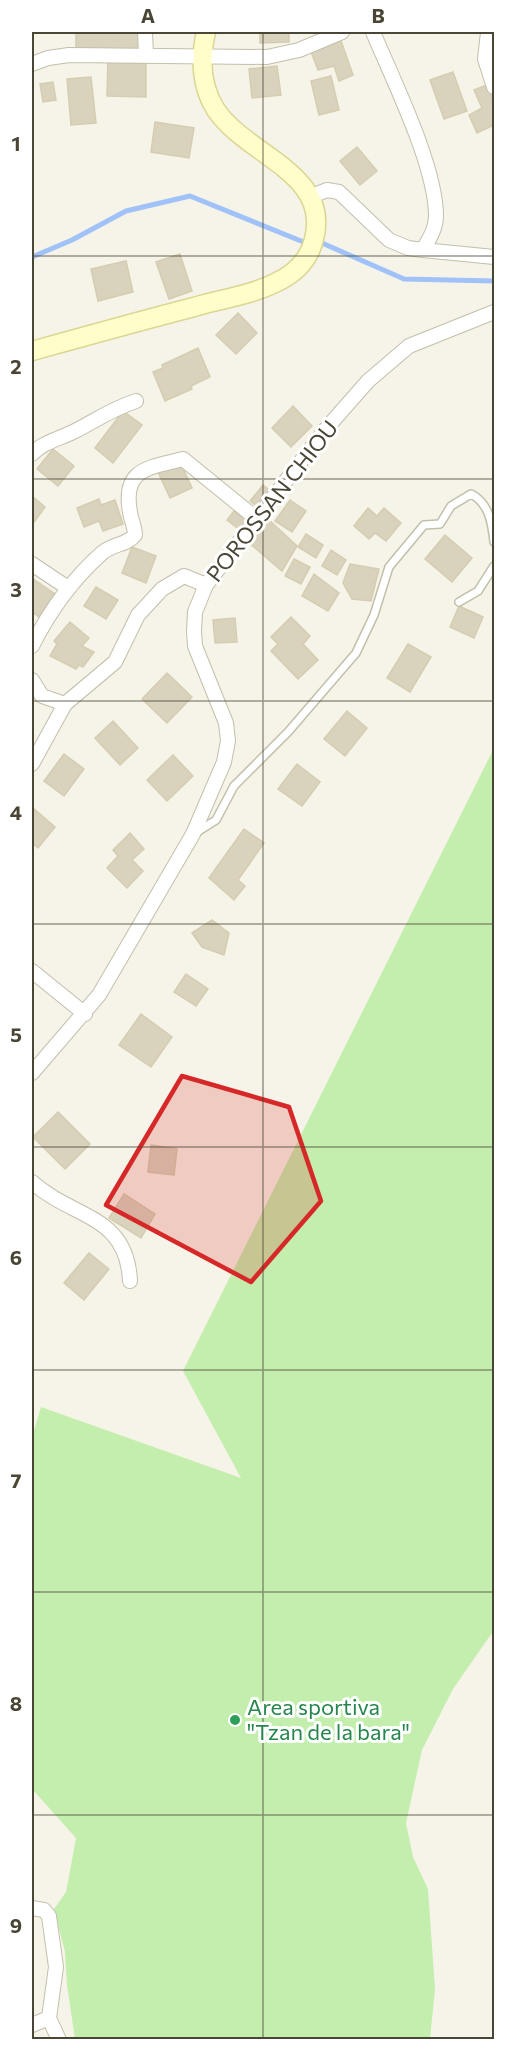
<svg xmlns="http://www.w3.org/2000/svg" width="526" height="2071" viewBox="0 0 526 2071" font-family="Commissioner,sans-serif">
<rect width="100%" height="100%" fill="#f6f4e8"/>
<path fill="#c4eeae" d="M494 748V1630L453 1689 422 1750 406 1823 413 1857 428 1889 435 1989 430 2039H75L67 1985 65 1952 54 1909 66 1892 76 1838 32 1789V1437L41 1407 241 1478 183 1371Z"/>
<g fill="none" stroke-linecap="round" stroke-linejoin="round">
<g stroke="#a0c2f8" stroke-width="5">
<path d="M322 243 404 279 494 281"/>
<path d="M32 257 72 240 126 211 190 196 301 241"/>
</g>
</g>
<g fill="#d9d3bd" stroke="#d4cdaf" stroke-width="1.5">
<path d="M76 32H139V52L76 53Z"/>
<path d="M260 32H289V42L260 43Z"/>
<path d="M340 38 353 75 339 81 334 66 318 70 310 49Z"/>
<path d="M108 59 146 60V97L107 96Z"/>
<path d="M277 66 281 95 252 98 249 69Z"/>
<path d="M453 72 467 111 444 119 430 80Z"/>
<path d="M331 76 339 110 319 115 311 81Z"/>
<path d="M91 77 96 123 71 125 67 79Z"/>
<path d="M53 82 56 100 43 102 40 84Z"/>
<path d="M487 85 494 102V125L477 133 469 115 482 108 474 90Z"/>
<path d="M155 122 194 128 189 158 151 152Z"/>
<path d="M357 147 377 171 360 185 340 161Z"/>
<path d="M180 254 192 291 169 299 156 262Z"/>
<path d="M126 261 133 292 98 301 91 269Z"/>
<path d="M238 313 257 333 236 354 216 335Z"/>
<path d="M198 348 210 377 191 386 192 389 165 401 153 372 163 368 162 365Z"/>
<path d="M293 406 312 426 291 447 272 428Z"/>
<path d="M123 411 142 425 113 463 95 448Z"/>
<path d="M53 449 74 466 58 486 37 469Z"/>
<path d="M180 462 192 488 170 498 158 472Z"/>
<path d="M263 485 272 492 259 508 250 501Z"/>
<path d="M32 496 45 507 32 525Z"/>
<path d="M99 499 101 505 115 500 123 524 103 531 99 521 84 527 77 508Z"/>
<path d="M290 500 306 511 292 532 275 521Z"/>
<path d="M368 508 377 516 384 508 401 523 386 541 375 533 369 539 354 526Z"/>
<path d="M234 511 247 521 240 530 227 520Z"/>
<path d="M269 520 297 546 282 571 248 542Z"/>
<path d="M306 534 323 545 316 558 298 547Z"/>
<path d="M445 535 472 558 452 582 425 559Z"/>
<path d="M132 547 156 556 146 583 122 573Z"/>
<path d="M331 550 346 560 337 575 322 566Z"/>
<path d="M294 559 310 567 301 584 285 576Z"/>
<path d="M350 564 379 569 371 601 352 599 343 583Z"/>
<path d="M314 574 339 593 328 611 302 596Z"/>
<path d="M32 578 55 594 39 617 32 612Z"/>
<path d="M96 587 118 600 106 619 84 606Z"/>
<path d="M459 606 483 617 474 638 450 627Z"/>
<path d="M291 617 310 636 303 644 318 660 298 679 271 651 278 644 271 637Z"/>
<path d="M235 618 237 642 215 643 213 620Z"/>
<path d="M70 622 89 638 82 646 94 652 83 667 79 665 76 669 50 656 57 644 54 641Z"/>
<path d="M408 644 431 657 410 692 387 678Z"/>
<path d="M167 673 192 697 167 723 142 699Z"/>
<path d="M347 711 367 728 345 756 324 739Z"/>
<path d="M113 721 138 748 120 765 95 738Z"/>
<path d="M64 754 84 769 64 796 44 781Z"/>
<path d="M173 755 193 776 167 801 147 780Z"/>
<path d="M297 764 320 782 302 806 278 789Z"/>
<path d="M32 807 55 827 38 848 32 843Z"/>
<path d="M244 829 264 843 238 880 245 886 234 900 209 878Z"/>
<path d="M130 833 144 849 132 860 143 871 127 888 107 868 118 856 113 850Z"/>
<path d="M212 920 229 933 224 955 202 947 192 933Z"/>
<path d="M186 974 208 989 196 1006 174 992Z"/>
<path d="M141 1014 172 1037 151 1067 119 1045Z"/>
<path d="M58 1112 90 1144 65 1169 33 1137Z"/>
<path d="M151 1145 177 1149 174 1175 148 1172Z"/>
<path d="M124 1194 155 1214 141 1238 109 1218Z"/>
<path d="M89 1253 109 1269 84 1300 64 1283Z"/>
</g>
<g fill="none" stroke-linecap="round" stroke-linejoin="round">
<g stroke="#c2bfaa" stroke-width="10">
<g id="lane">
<path d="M459 602 478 591 494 566"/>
<path d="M197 832 216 820 234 786 288 732 356 653 374 615 389 567 424 525 440 524 451 506 471 494C489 503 492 523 494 542"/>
</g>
</g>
<g stroke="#c2bfaa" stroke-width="16">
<g id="street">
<path d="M145 32 146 55"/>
<path d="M488 32 485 59 494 87"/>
<path d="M32 64 48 58 69 55 267 57 299 50 342 32"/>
<path d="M312 196 327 190 339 192 389 240 408 248 423 250C429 239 436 229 436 216 436 166 393 80 373 32"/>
<path d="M423 250 494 257"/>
<path d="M32 454C43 442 59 439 73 432 97 420 109 410 136 401"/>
<path d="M32 564 68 588"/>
<path d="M32 646C49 612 74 578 102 553 112 544 127 545 135 535 135 527 131 520 130 512 122 468 149 468 183 459L258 520"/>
<path d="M32 680 42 696 65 704 115 662 138 615 162 589 184 576 206 585"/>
<path d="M32 764 65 704"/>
<path d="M32 971 85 1014"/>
<path d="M32 1073 99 995 193 834 224 762 228 741 226 723 195 646 194 631 195 612 206 585 325 430 368 381 409 346 494 312"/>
<path d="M32 1182C73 1219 127 1214 130 1281"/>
<path d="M32 1908 44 1910 49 1916 56 1967 49 2018 59 2040"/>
<path d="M32 2025 49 2018"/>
</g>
</g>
<g stroke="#dad694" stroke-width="21">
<path id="secondary" d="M32 351C86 336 140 321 194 307 221 299 252 295 277 282 296 273 309 260 314 239 331 173 247 156 216 110 201 87 200 58 206 32"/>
</g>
<use href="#lane" stroke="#fff" stroke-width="7"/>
<use href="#street" stroke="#fff" stroke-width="14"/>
<use href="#secondary" stroke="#fffdc9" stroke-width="18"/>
</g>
<path fill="#d62828" fill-opacity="0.2" stroke="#d62828" stroke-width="4.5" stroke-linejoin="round" d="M182 1076 289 1107 321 1201 251 1282 106 1205Z"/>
<path fill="none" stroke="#4a4636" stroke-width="1.5" stroke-opacity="0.55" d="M263 32V2040M32 256H494M32 479H494M32 701H494M32 924H494M32 1147H494M32 1370H494M32 1592H494M32 1815H494"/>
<circle fill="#2e9e5b" stroke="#fff" stroke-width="2" cx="235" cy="1720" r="6"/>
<g text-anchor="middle" stroke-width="6" stroke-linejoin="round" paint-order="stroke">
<g font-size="22" fill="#4a4636" stroke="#fff">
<text transform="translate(272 501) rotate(-52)" y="8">POROSSAN CHIOU</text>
</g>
<g font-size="22" fill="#27864d" stroke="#fff" text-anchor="start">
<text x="247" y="1715">Area sportiva<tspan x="247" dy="25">"Tzan de la bara"</tspan></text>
</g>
</g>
<rect width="526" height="2071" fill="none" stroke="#ffffff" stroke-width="66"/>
<rect x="33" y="33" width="460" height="2005" fill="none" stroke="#4a4636" stroke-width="2"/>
<g font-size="20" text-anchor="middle" font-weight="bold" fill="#4a4636">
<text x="148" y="23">A</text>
<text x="378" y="23">B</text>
<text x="16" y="151">1</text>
<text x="16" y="374">2</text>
<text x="16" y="597">3</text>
<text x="16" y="820">4</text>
<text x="16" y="1042">5</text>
<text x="16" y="1265">6</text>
<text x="16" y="1488">7</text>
<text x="16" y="1711">8</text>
<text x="16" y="1933">9</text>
</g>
</svg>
